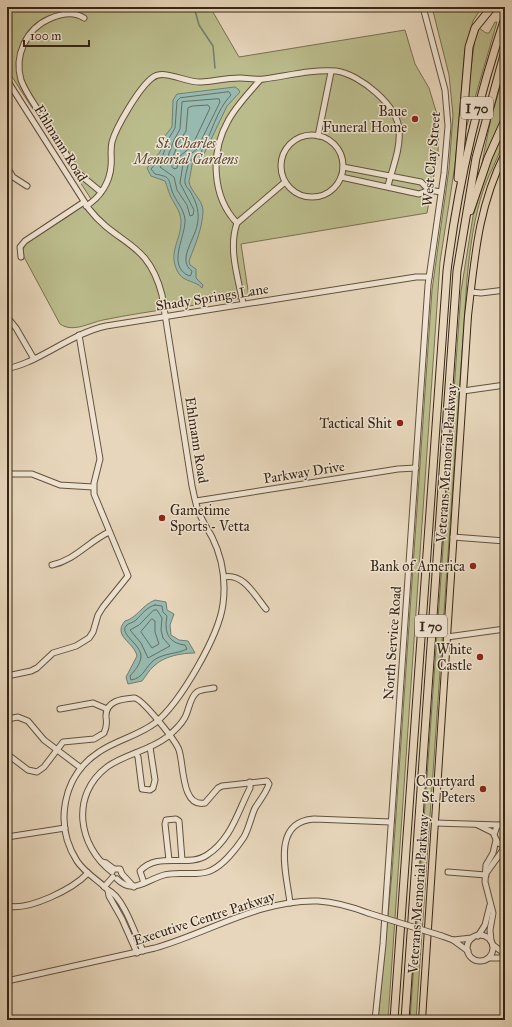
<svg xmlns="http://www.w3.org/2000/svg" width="512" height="1027" viewBox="0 0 512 1027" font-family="'IM FELL Great Primer',serif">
<rect width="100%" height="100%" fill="#e7d6bb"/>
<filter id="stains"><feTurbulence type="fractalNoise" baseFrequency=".005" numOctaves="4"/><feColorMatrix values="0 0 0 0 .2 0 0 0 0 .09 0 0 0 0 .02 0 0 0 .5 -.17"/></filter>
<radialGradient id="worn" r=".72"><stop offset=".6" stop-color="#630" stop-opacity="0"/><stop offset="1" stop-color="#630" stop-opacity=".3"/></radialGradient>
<g fill="#bbbc8c" stroke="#787050">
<path d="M7 7H210L239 57 405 30 415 64 429 88 439 121 438 153 427 213 241 244 249 297C201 305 152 310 103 320 89 323 73 333 60 324L24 257 23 249 27 242 67 217 91 199 7 69Z"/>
<path d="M432 7H482L473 21 465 49 455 165 440 262 388 1020H378L392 873 432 290 449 169 453 115 449 75Z"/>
<path d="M495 22H497L466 129H463L475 38 479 28 486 33H489Z"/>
<path d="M505 70V112L481 168 491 118Z"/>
<path d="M505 127C505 148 491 168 484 188 474 217 470 248 467 279L416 1020H410L461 291 473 216 488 168Z"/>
</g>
<g fill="#97b9af" stroke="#707e71">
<path d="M235 87 238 89 240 92 227 106 204 154 192 164C192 167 189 181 189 182 191 192 202 199 203 210 203 227 195 245 189 261L190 265 196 269V278L203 285 202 288C196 281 185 282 179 274 166 253 182 240 181 220 180 210 174 204 170 195 168 191 167 185 165 181L151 176 147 168 160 152 165 136 172 127 173 100 177 94Z"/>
<path d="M155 600 166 602 167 610 174 614 170 625 171 635 179 640 188 641 195 653C182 653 164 656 154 666 149 670 146 676 142 681L128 684 126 677 137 656C134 642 112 636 125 621 137 618 142 605 155 600Z"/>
</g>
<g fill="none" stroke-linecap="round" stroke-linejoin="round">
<g stroke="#666f62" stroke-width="1">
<path d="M229 92 231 95C216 110 212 134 201 152 198 157 193 158 189 162 188 165 184 180 185 183 186 187 188 188 190 191 197 203 200 213 197 226 194 240 177 261 192 271L191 275 189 276C166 265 186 237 185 219 183 207 176 202 172 191 168 177 170 177 155 174L151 169 163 155 169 138 175 128 177 101 180 98Z"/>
<path d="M219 99 220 102 197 149 186 158 183 164 180 183 194 210 193 215 190 216 187 205 177 190 174 177 160 167 168 156 174 140 180 129 182 102Z"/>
<path d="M193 106 208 105 210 108 192 146 179 157 177 168 174 169 170 164 179 142 186 131 188 108Z"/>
<path d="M155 605 162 606 163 612 167 616C164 632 168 643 185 645L187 649C177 654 164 653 154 660 145 667 144 678 131 680L130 676C135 670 140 665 141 657 142 645 119 634 126 626 128 623 133 623 136 620 142 614 147 607 155 605Z"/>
<path d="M154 610H157L162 618 161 630 163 638 170 646 148 658 141 643 130 630 139 625Z"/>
<path d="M152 619 155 621V632L159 644 152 648 141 632Z"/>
</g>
<path stroke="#707e71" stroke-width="1.5" d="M194 7 199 25 213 46 215 68"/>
<g stroke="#62513e" stroke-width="7">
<g id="minor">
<path d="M84 18C74 11 60 14 49 19 26 29 14 56 21 80 25 91 33 102 39 112 51 130 62 148 74 166L78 173 101 192"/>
<path d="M7 80 89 209C118 246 148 240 162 295L192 486C194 494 195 502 198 510 201 519 207 528 212 537 222 557 226 581 223 604 219 636 180 703 155 723 138 736 116 740 99 752 62 776 54 825 77 861 85 873 98 880 108 890 123 896 136 936 143 951"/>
<circle cx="312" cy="166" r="31"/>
<path d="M318 136 331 72"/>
<path d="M7 167 13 177 27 186"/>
<path d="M343 167 421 182 429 190"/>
<path d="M341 177 419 194 429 190 441 192"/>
<path d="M86 206C100 198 110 182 111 166 112 158 110 150 112 142 116 127 139 88 152 78 164 68 185 83 201 82 214 81 227 78 240 78 248 78 255 80 264 79 287 76 312 69 336 71 360 74 398 106 399 130 401 148 392 169 388 186"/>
<path d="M237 223C212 197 210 153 228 121 236 106 249 93 260 80"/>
<path d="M21 257 20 247 25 241 84 202"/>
<path d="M471 292 481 293 505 290"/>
<path d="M243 303C238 278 228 248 237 223L285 182"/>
<path d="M7 317 16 328 34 359"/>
<path d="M7 368C15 368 23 364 30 361 56 349 79 332 106 326L416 277H429"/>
<path d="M463 391 505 385"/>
<path d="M7 474H32L60 485 93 487"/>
<path d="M196 501 398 469 416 468"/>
<path d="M453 537 505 541"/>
<path d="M52 565C75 560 88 542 109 532"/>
<path d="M224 577C244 573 255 596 266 609"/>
<path d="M447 637 505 629"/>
<path d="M7 676 31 671 37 668 53 653 76 646 89 638 93 632 98 615 103 607 128 576 94 494V483L100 459 79 335"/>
<path d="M60 709 93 703 107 709"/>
<path d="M7 719 18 717 28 721 44 740 81 768"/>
<path d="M136 753 138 757 142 789 150 790 153 788 155 780 150 747"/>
<path d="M7 754 28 770 37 772 44 767 63 742 94 739 104 733C107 727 107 723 106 717 105 700 123 699 135 698 144 701 176 741 179 750 184 764 181 808 205 803L218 788 222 786 267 781 269 784C266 793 260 800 255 808 251 817 249 828 244 837 236 849 221 868 207 872 193 876 178 871 164 875 146 880 133 895 117 879"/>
<path d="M435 823 499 825"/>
<path d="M505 823 497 826 494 835 498 843 505 846"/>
<path d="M478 825 494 833"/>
<path d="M7 837 65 828"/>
<path d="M169 860 165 824 166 820 176 819 179 821 182 860"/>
<path d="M102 862 106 863 114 869"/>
<path d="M114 869H120L122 874 134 887"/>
<path d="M112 872C78 846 70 795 107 767 125 754 149 751 167 737 173 732 180 726 184 719 189 712 189 698 197 692 201 689 209 689 214 688"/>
<path d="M448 872 486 875"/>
<path d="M487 872 505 847"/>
<path d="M144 883 140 871C158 851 188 868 207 855 231 840 238 811 250 788V782"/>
<path d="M104 887 113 877"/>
<path d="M108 890 109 896 122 919 137 953"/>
<path d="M290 903C287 875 270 822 314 819L391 822"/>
<path d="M7 906C29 911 73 889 88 873"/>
<circle cx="480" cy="948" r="13"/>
<path d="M442 936 453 940 468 951"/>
<path d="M478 936 485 925 490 905"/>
<path d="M453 940 472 938"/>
<path d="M491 941 490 930 493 913 485 882 486 865 493 853 496 840"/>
<path d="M493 945 505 954"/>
<path d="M489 958H505"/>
<path d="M7 981 155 948C208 933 261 899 318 901 335 902 352 907 368 913"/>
<path d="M375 1020 383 944 428 285 444 173 448 126 445 90 423 7"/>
</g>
</g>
<g stroke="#362515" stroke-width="8">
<path id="major" d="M422 1020 468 316C475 255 478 208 505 153"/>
</g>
<g stroke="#362515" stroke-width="9">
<g id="highway">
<path d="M458 178 469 47 475 28 492 7"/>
<path d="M470 211 488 158 505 120"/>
<path d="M394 1020 447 271C458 184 477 101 505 18"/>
<path d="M405 1020 457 271 476 158 505 51"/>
</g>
</g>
<use href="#minor" stroke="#efe4d3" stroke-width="5"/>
<use href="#major" stroke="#e7d6bb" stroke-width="6"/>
<use href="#highway" stroke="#e7d6bb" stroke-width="7"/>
<g stroke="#62513e" stroke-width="7" stroke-linecap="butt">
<path id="minor-bridge" d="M368 913 442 936"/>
</g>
<use href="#minor-bridge" stroke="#efe4d3" stroke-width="5"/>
</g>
<g fill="#8f2418" stroke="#efe4d3" stroke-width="1.5">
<circle cx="415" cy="119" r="4"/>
<circle cx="400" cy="423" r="4"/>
<circle cx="162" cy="518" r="4"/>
<circle cx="473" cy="566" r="4"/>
<circle cx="480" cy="657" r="4"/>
<circle cx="483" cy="789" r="4"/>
</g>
<g text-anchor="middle" stroke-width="3" stroke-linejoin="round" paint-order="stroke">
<g fill="#efe4d3" stroke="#6e5e4e" stroke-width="1">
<rect x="461" y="97" width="32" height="22" rx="3"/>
<rect x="415" y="615" width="32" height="22" rx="3"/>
</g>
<g font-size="13" font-weight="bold" fill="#362515">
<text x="477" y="113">I 70</text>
<text x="431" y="631">I 70</text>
</g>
<g font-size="14" fill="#362515" stroke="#efe4d3" text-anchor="end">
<text x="407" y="116">Baue<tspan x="407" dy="16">Funeral Home</tspan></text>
<text x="392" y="428">Tactical Shit</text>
<text x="170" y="515" text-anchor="start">Gametime<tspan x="170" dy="16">Sports - Vetta</tspan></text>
<text x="465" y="571">Bank of America</text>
<text x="472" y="654">White<tspan x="472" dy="16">Castle</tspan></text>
<text x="475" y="786">Courtyard<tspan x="475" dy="16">St. Peters</tspan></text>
</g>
<g font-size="14" fill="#362515" stroke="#efe4d3">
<text transform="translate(61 143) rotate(58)" y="5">Ehlmann Road</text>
<text transform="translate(431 159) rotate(-85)" y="5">West Clay Street</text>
<text transform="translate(212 297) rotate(-9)" y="5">Shady Springs Lane</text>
<text transform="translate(197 440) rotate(81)" y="5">Ehlmann Road</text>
<text transform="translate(446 463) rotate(-86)" y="5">Veterans Memorial Parkway</text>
<text transform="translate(304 472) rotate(-9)" y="5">Parkway Drive</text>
<text transform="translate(392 643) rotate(-86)" y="5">North Service Road</text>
<text transform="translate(418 894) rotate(-86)" y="5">Veterans Memorial Parkway</text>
<text transform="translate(204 918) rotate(-18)" y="5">Executive Centre Parkway</text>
</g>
<g font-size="14" font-style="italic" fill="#574b33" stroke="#efe4d3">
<text x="186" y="148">St. Charles<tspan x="186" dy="16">Memorial Gardens</tspan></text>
</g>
</g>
<rect width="512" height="1027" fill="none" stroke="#e7d6bb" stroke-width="24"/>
<rect x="8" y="8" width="496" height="1011" fill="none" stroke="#362515" stroke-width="2"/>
<rect x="12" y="12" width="488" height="1003" fill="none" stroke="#362515"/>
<path d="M24 40v6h65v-6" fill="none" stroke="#362515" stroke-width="2"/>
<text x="30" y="40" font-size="12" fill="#362515" stroke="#efe4d3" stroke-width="3" paint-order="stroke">100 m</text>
<rect width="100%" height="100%" filter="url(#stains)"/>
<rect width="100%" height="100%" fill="url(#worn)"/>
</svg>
